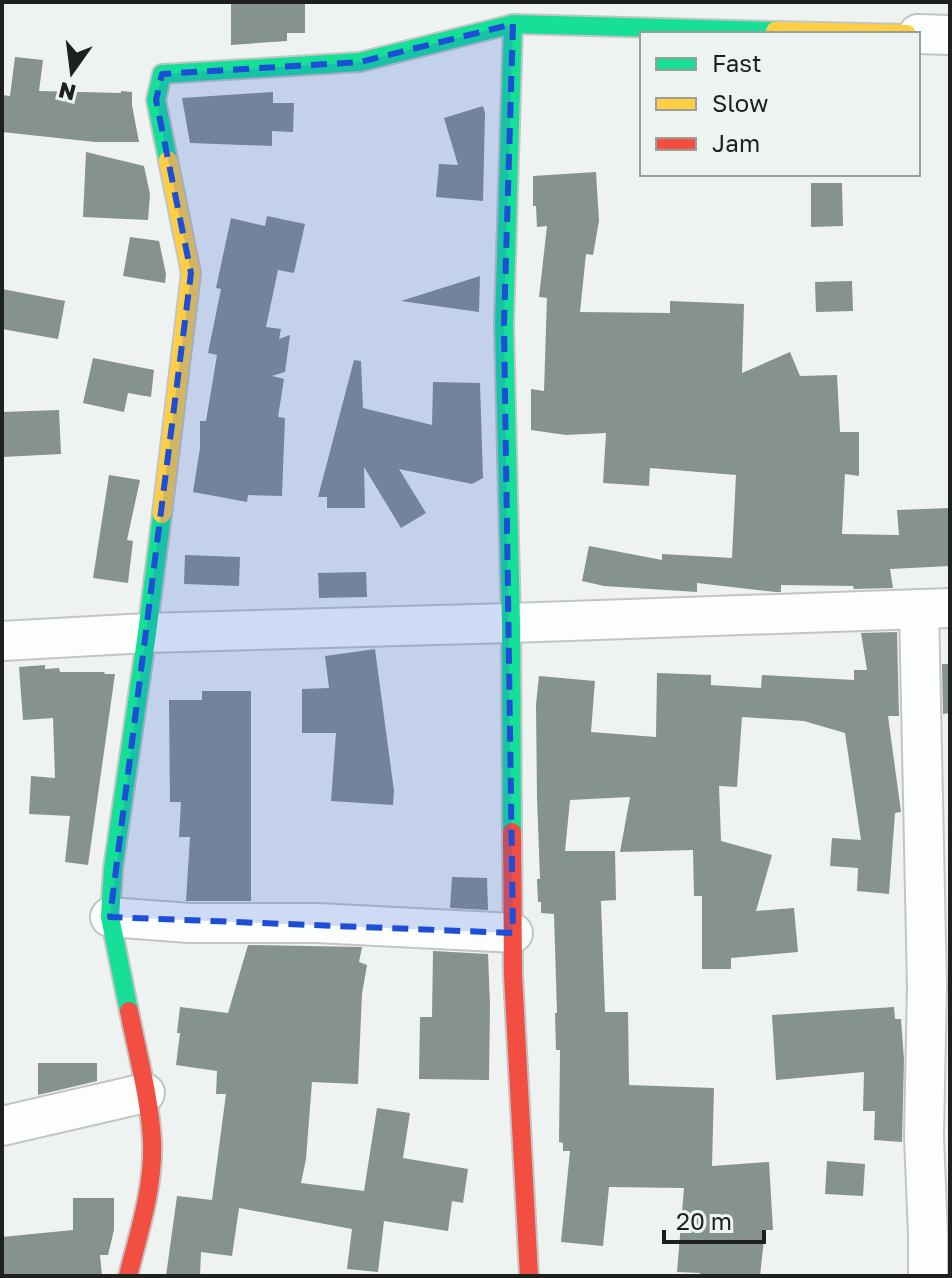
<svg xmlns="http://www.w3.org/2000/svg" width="952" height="1278" viewBox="0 0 952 1278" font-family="'Golos Text',sans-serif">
<rect width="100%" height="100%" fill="#eef2f0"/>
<g fill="#86928d">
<path d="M231 2H305V33H287V41L231 45Z"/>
<path d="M15 57 43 60 39 91 121 93V91L132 92V105L139 142H95L2 132V95L10 96Z"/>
<path d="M273 92V103H294L293 132 272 131V146L190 143 182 98Z"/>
<path d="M483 106 485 113 483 201 436 197 439 164 458 165 444 118Z"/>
<path d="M86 152 144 166 150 194 148 220 83 217Z"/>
<path d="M596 172 599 221 593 255 586 254 580 312 670 313V301L744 304 742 373 790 352 800 376 837 375 840 432H859V476L845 474 842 534 899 535 897 510 950 508V566L890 569 893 588 854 589 853 586 781 585V592H776L697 583V592L604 586 582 581 589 546 662 560V554L732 558 736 475 650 468 649 486 603 483 606 433 566 435 531 430V389L544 391 547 298 539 297 547 226 537 227 536 206H533V176Z"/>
<path d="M811 183H842L843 226 811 227Z"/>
<path d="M267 216 305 224 294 273 278 270 266 327 281 329 279 339 290 335 285 372 272 376 284 379 278 417 285 418 282 496 248 495 247 502 193 492 200 448V421H206L217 355 208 353 221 289 216 288 231 218 265 226Z"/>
<path d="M130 237 159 241 166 274 165 283 123 276Z"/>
<path d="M480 276 479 312 401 301Z"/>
<path d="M852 281 853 311 816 312 815 282Z"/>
<path d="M2 289 65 301 58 339 2 329Z"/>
<path d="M93 358 154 370 151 397 128 393 124 412 83 403Z"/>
<path d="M354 360 361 361 363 408 432 425 433 382 480 383 483 478 472 484 399 469 426 513 401 528 364 467 365 508H327V497H318Z"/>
<path d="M59 410 61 454 2 457V412Z"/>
<path d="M109 475 140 480 127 540 133 541 128 583 93 578Z"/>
<path d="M185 555 240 557 239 586 184 584Z"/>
<path d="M366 572 367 597 319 598 318 573Z"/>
<path d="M897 632 899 716H888L901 812 895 813 889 894 857 891 858 868 830 866 832 838 861 840 845 733 804 721 742 717 737 787 719 786 721 841 772 855 756 911 794 908 798 952 731 958V969H702V896H694L693 850 620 852 630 797 570 800 565 851H615L616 900 601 901 605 1012H628L629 1085 714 1088 712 1166 769 1162 773 1230H765L760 1276H699L700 1273 677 1272 684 1188 609 1187 603 1246 561 1242 570 1151H563V1143L559 1142 560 1050H556L555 1013H557L554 914 541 913V902H538L537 879H540L537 797 536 704 539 676 595 681 591 732 656 737 657 673 711 675V685L761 688 762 675 854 680V670H867L861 633Z"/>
<path d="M375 649 394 791 393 805 331 801 336 733H302V689L329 688 325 656Z"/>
<path d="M942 664H950V713L943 714Z"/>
<path d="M45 665V669L59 668 60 672H104L105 674H115L88 865 65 862 70 816 29 814 31 776 55 778 53 718 23 720 19 667Z"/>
<path d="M202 691H251V901H186L190 837H179L181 802H170L169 700H202Z"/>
<path d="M452 877 487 878 488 910 450 908Z"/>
<path d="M248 945 362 947 359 962 367 965 362 994 358 1084 312 1082 306 1159 301 1183 364 1191 377 1108 410 1113 403 1158 468 1169 463 1203 452 1201 448 1231 384 1221 378 1272 347 1269 352 1229 239 1208 232 1256 201 1252 200 1276H166L177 1196 212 1200 226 1094H216L217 1071 176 1065 180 1033H177L180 1007 228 1013Z"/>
<path d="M433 951 488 954 490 1005 489 1080 419 1079 420 1017H432Z"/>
<path d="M894 1007 895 1019H901L904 1060 902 1142 874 1140 875 1111H863L864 1072 776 1080 772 1015Z"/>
<path d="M38 1063H97V1081L38 1095Z"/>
<path d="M827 1161 865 1164 863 1196 825 1194Z"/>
<path d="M73 1198H114V1230L108 1255H100L102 1276H2V1237L73 1230Z"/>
</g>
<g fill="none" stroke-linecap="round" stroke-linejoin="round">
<g stroke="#c3c5c4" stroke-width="42">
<g id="street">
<path d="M918 34 950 35"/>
<path d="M919 609 927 987 924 1136 928 1234V1276"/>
<path d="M2 641 147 633 511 623 950 608"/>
<path d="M110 917 189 923H317L513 933"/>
<path d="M2 1126 145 1093"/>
</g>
</g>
<g stroke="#c3c5c4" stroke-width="22">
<g id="fast">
<path d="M168 160 156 100 162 74 360 62 513 24 775 31"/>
<path d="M512 832 511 623 504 324 513 24"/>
<path d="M129 1011 110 917 113 869 147 633 162 514"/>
</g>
</g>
<g stroke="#c3c5c4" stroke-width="22">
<g id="slow">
<path d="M775 31 907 34"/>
<path d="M162 514 191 273 168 160"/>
</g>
</g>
<g stroke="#c3c5c4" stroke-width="22">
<g id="jam">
<path d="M512 832 513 975 529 1276"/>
<path d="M128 1276C139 1232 154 1187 152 1141 150 1100 137 1051 129 1011"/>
</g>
</g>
<use href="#street" stroke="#fcfdfd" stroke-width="38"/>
<use href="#fast" stroke="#16e098" stroke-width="18"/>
<use href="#slow" stroke="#ffcf43" stroke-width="18"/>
<use href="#jam" stroke="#f24e42" stroke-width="18"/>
</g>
<path fill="#1d4ed8" fill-opacity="0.2" stroke="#1d4ed8" stroke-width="6" stroke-dasharray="16 10" stroke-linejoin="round" d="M513 24 504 324 513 933 110 917 191 273 156 100 162 74 360 62Z"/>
<rect width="952" height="1278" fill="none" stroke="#1e201f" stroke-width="8"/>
<rect x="640" y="32" width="280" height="144" fill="#edf3f0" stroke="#9a9f9c" stroke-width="2"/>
<rect x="656" y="58" width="40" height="12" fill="#16e098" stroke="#9a9f9c" stroke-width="2"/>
<text x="712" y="72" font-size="24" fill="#1e201f">Fast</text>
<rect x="656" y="98" width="40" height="12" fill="#ffcf43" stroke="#9a9f9c" stroke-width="2"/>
<text x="712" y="112" font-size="24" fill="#1e201f">Slow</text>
<rect x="656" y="138" width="40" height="12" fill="#f24e42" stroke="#9a9f9c" stroke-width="2"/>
<text x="712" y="152" font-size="24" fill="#1e201f">Jam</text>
<g transform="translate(72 72) rotate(194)" stroke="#edf3f0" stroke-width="6" paint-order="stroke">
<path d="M0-6L14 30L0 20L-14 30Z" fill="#1e201f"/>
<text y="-12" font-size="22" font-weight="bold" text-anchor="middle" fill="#1e201f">N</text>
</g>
<path d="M664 1230v12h100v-12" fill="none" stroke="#1e201f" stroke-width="4"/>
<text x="676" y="1230" font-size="24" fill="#1e201f" stroke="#edf3f0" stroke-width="6" paint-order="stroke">20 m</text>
</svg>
